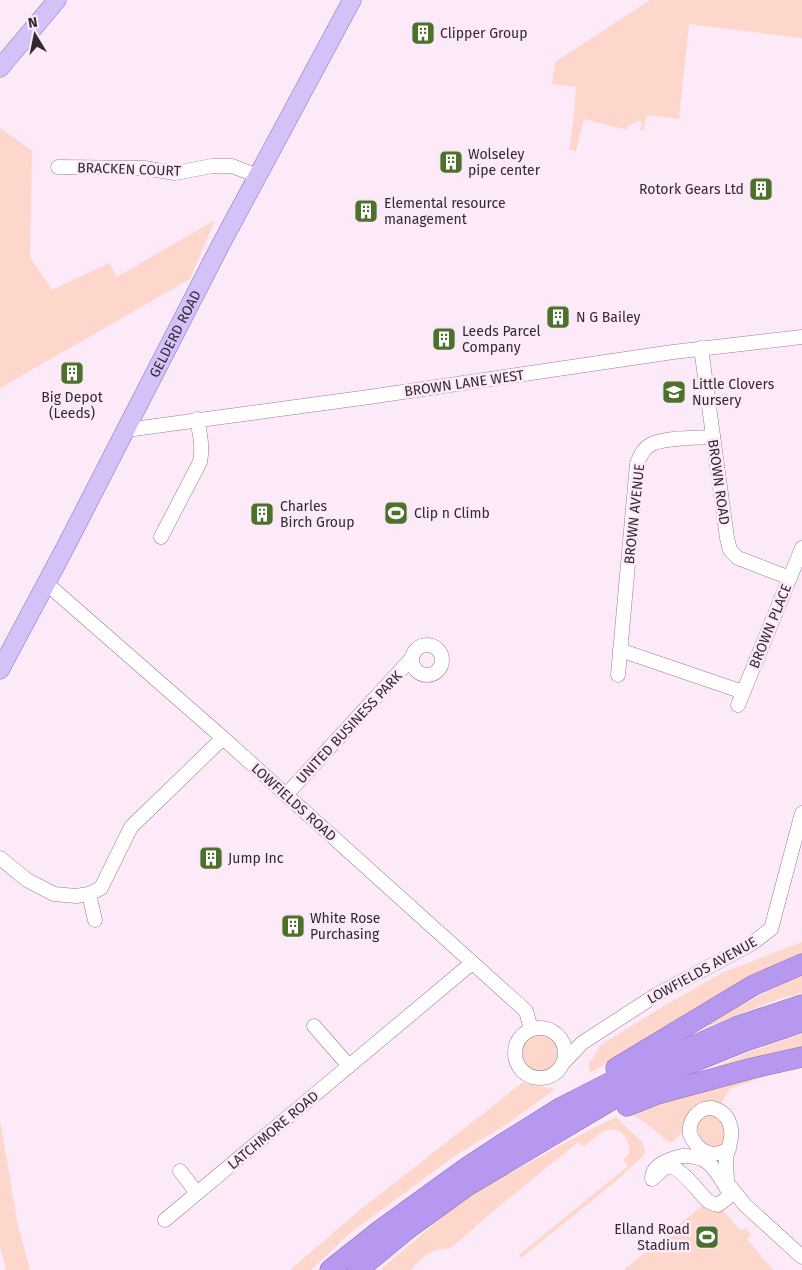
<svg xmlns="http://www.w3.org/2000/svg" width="802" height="1270" viewBox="0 0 802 1270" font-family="'Fira Sans',sans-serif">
<rect width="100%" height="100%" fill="#fceaf9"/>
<g fill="#fdd6cc">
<path d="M650 0H802V38L689 24 679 119 647 115 643 131 640 130 642 122 639 121 628 126 627 130 584 119 576 151 569 149 574 115 576 87 552 84 555 62Z"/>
<path d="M0 128 32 151 30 257 52 290 109 263 117 277 215 220 190 279 0 388Z"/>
<path d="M802 942V957L591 1072 589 1069V1064L601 1045 664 1006 722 973Z"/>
<path d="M802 974V993L779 999 686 1035 708 1022Z"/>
<circle cx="542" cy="1052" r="20"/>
<path d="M802 1034V1051L697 1075 752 1051Z"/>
<path d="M784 1070 732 1088 727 1093 720 1106 686 1127 678 1137 670 1143 652 1128 629 1112 643 1105Z"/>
<path d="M522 1083 555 1089 507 1124 456 1155 350 1233 311 1270H290L360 1210Z"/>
<path d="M707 1113 720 1117 727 1134C722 1148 721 1149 706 1146 695 1133 695 1125 707 1113Z"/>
<path d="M616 1117 643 1143 645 1152 643 1156 616 1181 521 1258 519 1255 628 1166 623 1160 629 1154C631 1141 621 1125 606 1130 598 1133 590 1142 584 1147L578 1142 485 1218 450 1249C434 1246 420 1259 411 1270H380L454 1207 478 1191 568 1141Z"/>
<path d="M0 1120 17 1221 30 1270H6L0 1246Z"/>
<path d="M708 1201 718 1205 741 1231 745 1228 751 1235 747 1239 773 1270H624Z"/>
</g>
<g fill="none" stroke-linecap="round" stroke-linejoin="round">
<g stroke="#987d94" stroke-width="15">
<g id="minor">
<path d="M58 167 144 168 175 173 212 166H232L258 176"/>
<path d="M701 348 727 538 730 550 738 558 790 578"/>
<path d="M126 430 369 397 673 352 802 337"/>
<path d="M161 537 200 462C203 446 200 435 197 419"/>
<path d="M46 583 223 738 526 1011 531 1029"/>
<circle cx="427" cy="660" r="15"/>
<path d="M620 650 743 692"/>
<path d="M618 675 637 464C640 456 643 449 650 445 664 437 697 438 713 437"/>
<path d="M738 705 802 548"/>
<path d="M286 795 411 659"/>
<path d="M0 858 27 880 54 894 76 896 89 894 101 888 131 827 223 738"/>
<path d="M89 894 95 920"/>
<path d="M314 1026 349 1066"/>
<circle cx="540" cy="1053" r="25"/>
<path d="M565 1061 582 1043 656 995 751 944 771 929 802 813"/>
<path d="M682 1156C713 1155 716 1173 731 1195L718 1205C714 1204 710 1203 707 1200 699 1193 680 1165 668 1167 663 1168 657 1175 652 1179 652 1164 670 1159 682 1156Z"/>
<path d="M180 1171 197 1193"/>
<path d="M727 1182C727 1175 726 1167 726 1159 728 1145 735 1137 729 1122 726 1114 720 1110 712 1108 698 1107 688 1121 690 1134 691 1137 694 1141 696 1144 705 1156 717 1156 729 1149"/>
<path d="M728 1184 745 1205 802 1257"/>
<path d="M165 1220 472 963"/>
</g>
</g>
<g stroke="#8871ae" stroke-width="19">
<g id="major">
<path d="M0 68 57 0"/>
<path id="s1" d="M0 670 65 548 220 246 352 0"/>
</g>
</g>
<g stroke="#8871ae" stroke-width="21">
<g id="highway">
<path d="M616 1068 754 985 802 964"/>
<path d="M627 1106 657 1094 753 1068 802 1057"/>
<path d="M330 1270 379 1231 466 1168 501 1145 562 1107 611 1082 736 1027 802 1005"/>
<path d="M358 1270 409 1228 467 1186 625 1092 686 1065 745 1041 802 1022"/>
</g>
</g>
<use href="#minor" stroke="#fff" stroke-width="14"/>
<use href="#major" stroke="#d3c1f7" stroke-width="18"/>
<use href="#highway" stroke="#b698f1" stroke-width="20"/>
</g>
<defs>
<g id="building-square" transform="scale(1.25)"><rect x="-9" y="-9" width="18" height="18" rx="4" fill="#4c712b" stroke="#fceaf9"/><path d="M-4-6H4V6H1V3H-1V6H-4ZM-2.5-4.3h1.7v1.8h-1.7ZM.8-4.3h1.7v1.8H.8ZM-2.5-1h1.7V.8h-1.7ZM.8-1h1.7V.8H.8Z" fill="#fff"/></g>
<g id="school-square" transform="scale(1.25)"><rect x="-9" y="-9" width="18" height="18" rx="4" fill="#4c712b" stroke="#fceaf9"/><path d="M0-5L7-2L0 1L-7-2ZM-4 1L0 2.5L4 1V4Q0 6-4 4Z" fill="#fff"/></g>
<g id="stadium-square" transform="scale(1.25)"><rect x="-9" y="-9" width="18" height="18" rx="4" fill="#4c712b" stroke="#fceaf9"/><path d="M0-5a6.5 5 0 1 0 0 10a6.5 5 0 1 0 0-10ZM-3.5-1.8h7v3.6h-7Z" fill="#fff"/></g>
</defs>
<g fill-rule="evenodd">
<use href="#building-square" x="423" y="33"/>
<use href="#building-square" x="451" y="162"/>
<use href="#building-square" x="761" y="189"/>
<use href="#building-square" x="366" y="211"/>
<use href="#building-square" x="558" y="317"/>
<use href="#building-square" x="444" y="339"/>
<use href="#building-square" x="72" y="373"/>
<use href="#school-square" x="674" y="392"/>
<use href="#stadium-square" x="396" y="513"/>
<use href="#building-square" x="262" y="514"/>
<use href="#building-square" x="211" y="858"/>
<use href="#building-square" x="293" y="926"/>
<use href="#stadium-square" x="707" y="1237"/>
</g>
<g text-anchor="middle" stroke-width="5" stroke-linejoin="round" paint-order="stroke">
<g font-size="14" fill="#332832" stroke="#fceaf9" text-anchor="start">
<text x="440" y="38">Clipper Group</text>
<text x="468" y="159">Wolseley<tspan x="468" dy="16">pipe center</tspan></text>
<text x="744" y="194" text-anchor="end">Rotork Gears Ltd</text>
<text x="384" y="208">Elemental resource<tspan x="384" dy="16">management</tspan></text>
<text x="576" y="322">N G Bailey</text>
<text x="462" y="336">Leeds Parcel<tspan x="462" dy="16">Company</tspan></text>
<text x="692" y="389">Little Clovers<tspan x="692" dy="16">Nursery</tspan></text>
<text x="72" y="402" text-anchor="middle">Big Depot<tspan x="72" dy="16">(Leeds)</tspan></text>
<text x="280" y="511">Charles<tspan x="280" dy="16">Birch Group</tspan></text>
<text x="414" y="518">Clip n Climb</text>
<text x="228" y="863">Jump Inc</text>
<text x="310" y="923">White Rose<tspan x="310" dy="16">Purchasing</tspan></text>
<text x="690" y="1234" text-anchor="end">Elland Road<tspan x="690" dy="16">Stadium</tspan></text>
</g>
<g font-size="14" fill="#332832" stroke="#fceaf9">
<text transform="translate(129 169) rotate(2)" y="5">BRACKEN COURT</text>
<text dy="5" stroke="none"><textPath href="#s1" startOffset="379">GELDERD ROAD</textPath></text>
<text transform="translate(464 383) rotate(-8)" y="5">BROWN LANE WEST</text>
<text transform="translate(719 482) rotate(82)" y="5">BROWN ROAD</text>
<text transform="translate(634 514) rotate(-84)" y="5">BROWN AVENUE</text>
<text transform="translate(770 626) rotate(-68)" y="5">BROWN PLACE</text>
<text transform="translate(349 727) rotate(-47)" y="5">UNITED BUSINESS PARK</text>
<text transform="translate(294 802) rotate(42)" y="5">LOWFIELDS ROAD</text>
<text transform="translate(702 970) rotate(-29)" y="5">LOWFIELDS AVENUE</text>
<text transform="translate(273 1130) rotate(-40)" y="5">LATCHMORE ROAD</text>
</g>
</g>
<g transform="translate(35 35) rotate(350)" stroke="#fceaf9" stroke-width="4" paint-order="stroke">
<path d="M0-4L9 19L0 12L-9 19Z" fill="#332832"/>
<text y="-8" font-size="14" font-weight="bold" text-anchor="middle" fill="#332832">N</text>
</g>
</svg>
